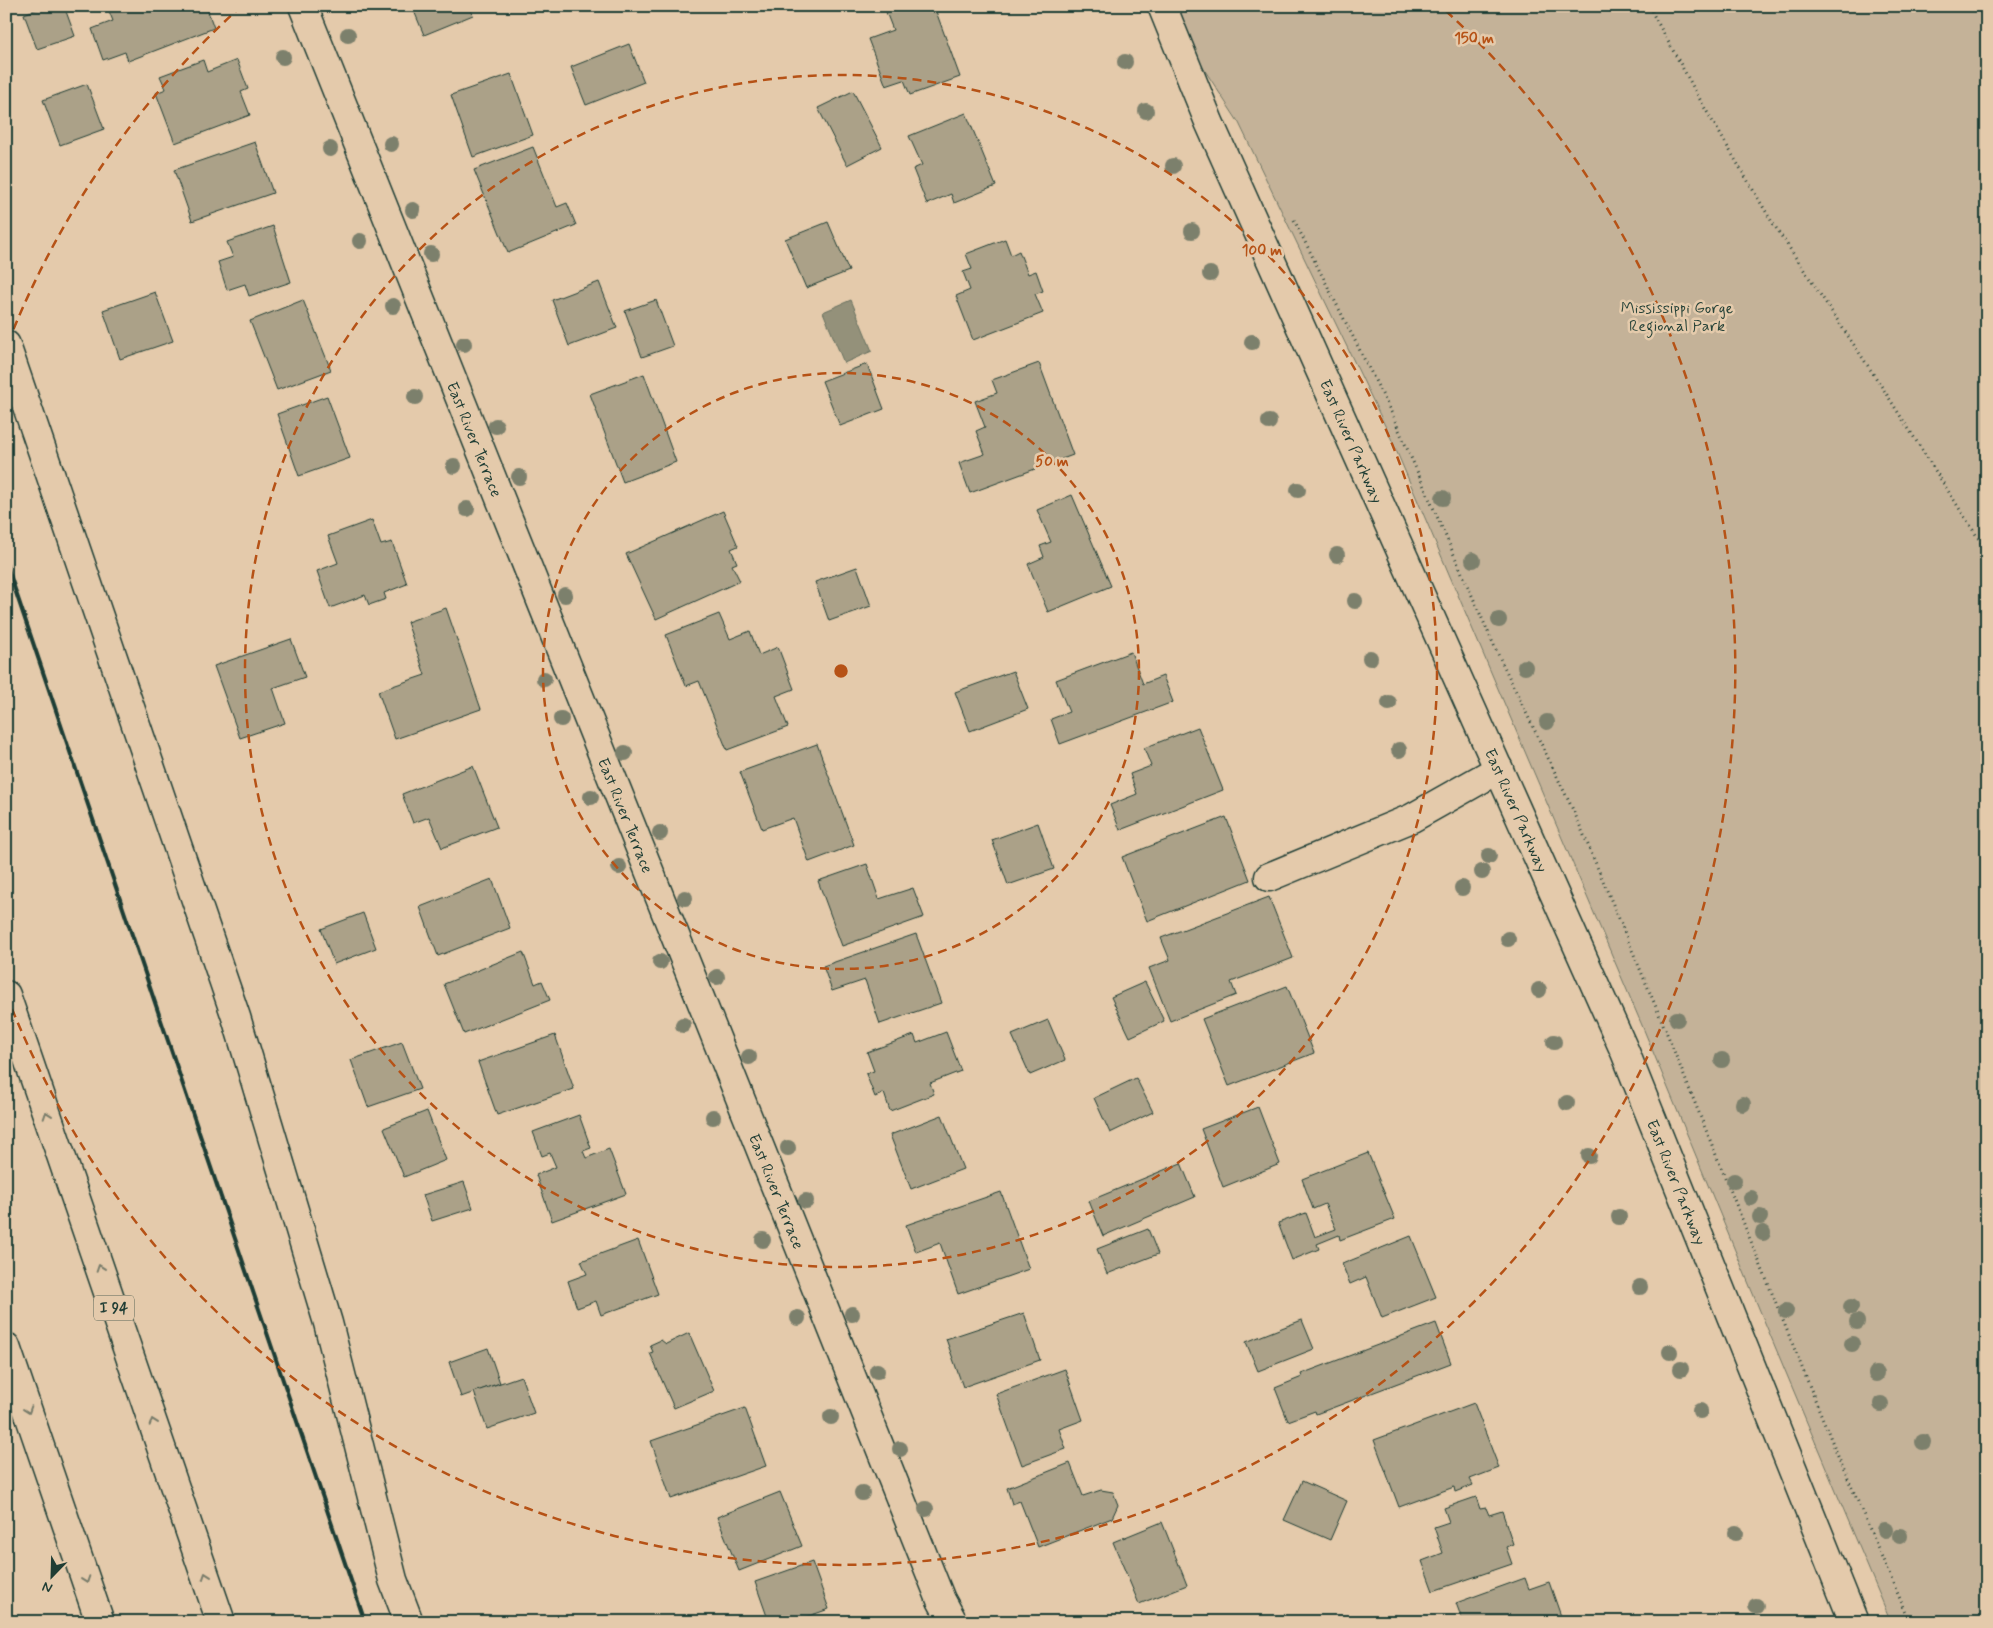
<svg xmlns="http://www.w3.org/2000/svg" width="1993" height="1628" viewBox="0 0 1993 1628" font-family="Mynerve,sans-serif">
<rect width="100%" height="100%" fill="#e4caab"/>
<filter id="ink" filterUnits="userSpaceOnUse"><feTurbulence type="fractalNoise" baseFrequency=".02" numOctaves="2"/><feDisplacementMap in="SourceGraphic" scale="10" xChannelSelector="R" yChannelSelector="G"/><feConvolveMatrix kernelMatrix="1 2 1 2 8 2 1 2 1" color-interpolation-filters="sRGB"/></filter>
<g filter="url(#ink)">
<path fill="#c4b298" stroke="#727866" d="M1163 6H1987V1622H1891L1763 1318 1644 1030 1390 436 1239 123Z"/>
<path fill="#94917a" stroke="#656f5e" d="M851 300 872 351 844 363 823 312Z"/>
<g fill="#aba188" stroke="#1f3d34">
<path d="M45 6H64L75 36 37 49 24 14Z"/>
<path d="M107 6H206L214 28 128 61 125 52 103 60 92 29 113 21Z"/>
<path d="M412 6H470L473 15 424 35Z"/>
<path d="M903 6H934L960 77 910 95 904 80 886 86 868 39 893 30 886 12Z"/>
<path d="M629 44 644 82 586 105 571 67Z"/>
<path d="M203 60 207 72 237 60 248 89 241 92 250 115 175 143 156 93 166 89 160 76Z"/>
<path d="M511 74 533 135 473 157 451 95Z"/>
<path d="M87 84 104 129 60 145 43 100Z"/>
<path d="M853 91 882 147 847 165 818 108Z"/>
<path d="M966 113 996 186 954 203 951 194 927 204 913 169 922 165 909 136Z"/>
<path d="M255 142 273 193 192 221 174 170Z"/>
<path d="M533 147 557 207 567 203 576 225 508 253 474 170Z"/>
<path d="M828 222 849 271 806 288 785 239Z"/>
<path d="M273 226 291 282 249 296 245 284 227 290 218 262 233 257 227 242Z"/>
<path d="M1005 239 1011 255 1019 251 1028 274 1036 271 1043 291 1035 294 1043 313 973 340 956 296 970 290 963 272 972 269 966 254Z"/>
<path d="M599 282 617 328 569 346 552 300Z"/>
<path d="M155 292 173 341 120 359 103 310Z"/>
<path d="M303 300 331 370 277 390 250 321Z"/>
<path d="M656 300 673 346 642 357 625 311Z"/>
<path d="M1039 363 1073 455 970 493 959 463 985 454 976 431 985 427 975 401 997 393 992 380Z"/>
<path d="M867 364 884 409 840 426 822 381Z"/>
<path d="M644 374 676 462 623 482 590 394Z"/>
<path d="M327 396 350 458 299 476 277 414Z"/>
<path d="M1072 495 1111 586 1048 612 1028 564 1044 557 1040 546 1051 542 1037 510Z"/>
<path d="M723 511 738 546 731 549 737 563 732 565 740 581 656 619 626 554Z"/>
<path d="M372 520 381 545 392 542 407 584 384 593 386 599 369 605 365 595 330 608 317 571 338 563 328 536Z"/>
<path d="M857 567 871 606 829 621 815 582Z"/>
<path d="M446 608 481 709 395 739 378 691 425 675 407 622Z"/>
<path d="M719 614 730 639 750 631 759 655 778 647 794 689 776 696 788 727 727 750 699 681 686 686 666 635Z"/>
<path d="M291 639 305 677 273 688 285 723 240 738 214 666Z"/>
<path d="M1131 652 1143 684 1163 676 1173 702 1060 744 1051 719 1069 712 1056 680Z"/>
<path d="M1013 671 1028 709 970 731 955 692Z"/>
<path d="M1198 727 1223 790 1120 830 1110 805 1137 794 1130 774 1151 766 1144 748Z"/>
<path d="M817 744 854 845 809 862 793 818 762 829 740 772Z"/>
<path d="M473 766 497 827 442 848 429 817 413 823 402 794Z"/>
<path d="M1226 817 1250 880 1147 921 1122 857Z"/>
<path d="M1038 823 1054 869 1008 885 992 840Z"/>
<path d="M867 864 879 899 913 888 924 917 842 946 818 881Z"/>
<path d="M492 879 510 928 438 956 420 907Z"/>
<path d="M1269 897 1293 958 1231 982 1236 995 1170 1021 1149 968 1170 960 1161 938Z"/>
<path d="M363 913 376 948 334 964 321 929Z"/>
<path d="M916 934 941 1003 880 1024 865 980 832 991 823 966Z"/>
<path d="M523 952 535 984 542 981 550 1000 464 1034 444 984Z"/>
<path d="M1145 982 1164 1021 1130 1037 1111 997Z"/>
<path d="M1287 986 1314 1053 1229 1086 1202 1019Z"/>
<path d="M1048 1020 1065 1060 1030 1075 1012 1035Z"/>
<path d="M946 1032 961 1071 930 1083 934 1094 890 1111 884 1093 875 1097 866 1074 874 1071 867 1052 914 1035 917 1043Z"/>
<path d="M555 1035 574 1089 497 1115 478 1062Z"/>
<path d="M402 1042 420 1089 368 1107 351 1060Z"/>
<path d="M1136 1078 1153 1112 1110 1133 1094 1098Z"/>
<path d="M1258 1107 1280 1164 1223 1187 1201 1129Z"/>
<path d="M427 1111 446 1160 404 1177 384 1128Z"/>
<path d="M579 1115 591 1148 583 1151 586 1158 609 1149 626 1194 552 1221 536 1175 556 1167 550 1153 542 1156 533 1132Z"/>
<path d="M942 1115 963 1169 911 1189 890 1135Z"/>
<path d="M1368 1153 1395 1219 1340 1240 1339 1235 1317 1244 1319 1249 1292 1260 1278 1223 1306 1213 1315 1237 1336 1229 1325 1204 1313 1209 1302 1179Z"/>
<path d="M1181 1163 1195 1197 1103 1236 1089 1201Z"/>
<path d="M464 1182 473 1208 432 1221 423 1195Z"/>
<path d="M1001 1192 1029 1269 958 1294 940 1243 916 1252 906 1225Z"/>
<path d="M1148 1229 1158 1254 1107 1274 1097 1249Z"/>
<path d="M1411 1236 1436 1297 1382 1318 1366 1277 1350 1284 1342 1264Z"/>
<path d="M638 1240 658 1294 601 1315 596 1301 577 1308 568 1281 587 1274 581 1261Z"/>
<path d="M1024 1313 1040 1360 963 1387 946 1339Z"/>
<path d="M1302 1320 1314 1349 1258 1371 1246 1342Z"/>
<path d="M1436 1323 1451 1363 1316 1414 1315 1411 1288 1421 1275 1388 1302 1377 1301 1374Z"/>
<path d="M689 1333 714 1391 674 1408 650 1353 653 1352 650 1345 661 1340 666 1344Z"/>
<path d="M488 1348 500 1383 461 1397 449 1362Z"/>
<path d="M1065 1369 1083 1420 1059 1429 1066 1449 1022 1465 996 1394Z"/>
<path d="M521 1376 534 1413 487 1429 474 1392Z"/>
<path d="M1474 1403 1499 1468 1470 1479 1473 1485 1455 1492 1454 1487 1399 1507 1374 1440Z"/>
<path d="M745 1408 766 1466 671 1499 651 1441Z"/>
<path d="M1070 1463 1083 1496 1101 1490 1113 1492 1118 1505 1112 1518 1038 1547 1020 1501 1012 1504 1007 1488Z"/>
<path d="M1302 1481 1347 1501 1330 1540 1284 1520Z"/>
<path d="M780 1492 802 1546 739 1571 717 1517Z"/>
<path d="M1476 1497 1480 1509 1486 1508 1489 1515 1502 1511 1513 1544 1506 1547 1512 1564 1433 1591 1422 1561 1443 1553 1434 1527 1449 1522 1444 1508Z"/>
<path d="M1162 1522 1187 1585 1139 1604 1113 1542Z"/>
<path d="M812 1562 829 1609 792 1622H769L755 1582Z"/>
<path d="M1525 1578 1529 1589 1549 1582 1563 1622H1463L1456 1603Z"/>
</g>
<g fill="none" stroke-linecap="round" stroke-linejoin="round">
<g stroke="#1f3d34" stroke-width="31">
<g id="minor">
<path d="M303 6 941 1600 953 1622"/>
<path d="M1162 6 1209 122 1625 1052 1854 1622"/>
<path d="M6 345 236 1017 328 1323 393 1580 409 1622"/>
<path d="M1269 877 1412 818 1499 769"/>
</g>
</g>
<g stroke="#1f3d34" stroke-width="31">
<g id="highway">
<path d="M6 995 221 1622"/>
<path d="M6 1347 100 1622"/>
</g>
</g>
<g stroke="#1f3d34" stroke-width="3" stroke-dasharray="1 4" stroke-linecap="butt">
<path d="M1651 6 1653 14 1703 105 1772 222 1882 387 1987 552"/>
<path d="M1294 220 1391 412 1496 650 1575 814 1661 1019 1833 1444 1910 1622"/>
</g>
<use href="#minor" stroke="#e4caab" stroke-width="28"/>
<use href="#highway" stroke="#e4caab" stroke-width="28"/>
<path stroke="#1f3d34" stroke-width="4" d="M6 563 365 1622"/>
</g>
<g fill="#7c806c">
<circle cx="348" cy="35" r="8"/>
<circle cx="283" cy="57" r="8"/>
<circle cx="1125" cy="62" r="8"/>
<circle cx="1146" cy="111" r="8"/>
<circle cx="391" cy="144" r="8"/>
<circle cx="330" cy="149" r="8"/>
<circle cx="1173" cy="166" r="8"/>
<circle cx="413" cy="210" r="8"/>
<circle cx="1192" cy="231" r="8"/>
<circle cx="360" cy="241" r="8"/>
<circle cx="431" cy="254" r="8"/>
<circle cx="1210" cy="274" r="8"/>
<circle cx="393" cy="306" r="8"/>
<circle cx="1252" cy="342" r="8"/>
<circle cx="464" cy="344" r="8"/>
<circle cx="415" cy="397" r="8"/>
<circle cx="1269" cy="422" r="8"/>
<circle cx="496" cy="426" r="8"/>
<circle cx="454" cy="466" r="8"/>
<circle cx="519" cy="477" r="8"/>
<circle cx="1298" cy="490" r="8"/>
<circle cx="1443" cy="498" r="8"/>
<circle cx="467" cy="509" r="8"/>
<circle cx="1337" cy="555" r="8"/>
<circle cx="1473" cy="560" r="8"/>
<circle cx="565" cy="595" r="8"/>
<circle cx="1355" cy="601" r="8"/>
<circle cx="1499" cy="620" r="8"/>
<circle cx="1370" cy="658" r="8"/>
<circle cx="1525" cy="667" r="8"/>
<circle cx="544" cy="679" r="8"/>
<circle cx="1389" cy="703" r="8"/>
<circle cx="561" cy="719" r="8"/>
<circle cx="1547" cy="722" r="8"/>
<circle cx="1399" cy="750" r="8"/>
<circle cx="625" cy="753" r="8"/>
<circle cx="591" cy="797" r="8"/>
<circle cx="660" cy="833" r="8"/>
<circle cx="1489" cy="856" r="8"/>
<circle cx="619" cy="867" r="8"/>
<circle cx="1482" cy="872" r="8"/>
<circle cx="1462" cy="888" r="8"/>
<circle cx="685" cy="898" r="8"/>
<circle cx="1508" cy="939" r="8"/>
<circle cx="660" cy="962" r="8"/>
<circle cx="717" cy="977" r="8"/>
<circle cx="1539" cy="990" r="8"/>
<circle cx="1677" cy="1019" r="8"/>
<circle cx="683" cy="1025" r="8"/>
<circle cx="1554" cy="1042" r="8"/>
<circle cx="749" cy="1057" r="8"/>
<circle cx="1722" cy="1060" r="8"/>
<circle cx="1567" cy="1103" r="8"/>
<circle cx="1743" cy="1104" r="8"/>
<circle cx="713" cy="1117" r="8"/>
<circle cx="788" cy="1148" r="8"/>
<circle cx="1589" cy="1156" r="8"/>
<circle cx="1734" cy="1181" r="8"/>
<circle cx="1751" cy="1198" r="8"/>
<circle cx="806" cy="1201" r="8"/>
<circle cx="1619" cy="1217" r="8"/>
<circle cx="1760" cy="1217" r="8"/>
<circle cx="1763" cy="1233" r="8"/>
<circle cx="763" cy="1240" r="8"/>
<circle cx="1640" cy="1287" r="8"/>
<circle cx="1851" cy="1307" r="8"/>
<circle cx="1786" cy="1311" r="8"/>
<circle cx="852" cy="1314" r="8"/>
<circle cx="798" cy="1318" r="8"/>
<circle cx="1857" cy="1322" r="8"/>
<circle cx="1852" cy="1344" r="8"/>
<circle cx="1670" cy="1352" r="8"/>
<circle cx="1681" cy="1369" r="8"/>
<circle cx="877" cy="1371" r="8"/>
<circle cx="1876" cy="1374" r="8"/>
<circle cx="1881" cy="1404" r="8"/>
<circle cx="1700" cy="1411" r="8"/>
<circle cx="831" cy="1417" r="8"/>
<circle cx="1923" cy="1442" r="8"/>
<circle cx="900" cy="1449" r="8"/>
<circle cx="862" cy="1493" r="8"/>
<circle cx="926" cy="1509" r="8"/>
<circle cx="1885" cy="1530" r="8"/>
<circle cx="1736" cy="1533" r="8"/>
<circle cx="1900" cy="1536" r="8"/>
<circle cx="1756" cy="1606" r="8"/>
</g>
<defs><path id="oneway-chevron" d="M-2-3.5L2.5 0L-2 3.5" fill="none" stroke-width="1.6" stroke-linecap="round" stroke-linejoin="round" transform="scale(1.25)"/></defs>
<g stroke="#787c6a">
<use href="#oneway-chevron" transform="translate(47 1115) rotate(-109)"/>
<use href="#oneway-chevron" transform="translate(100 1268) rotate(-109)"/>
<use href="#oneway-chevron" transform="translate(28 1410) rotate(71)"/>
<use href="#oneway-chevron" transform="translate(153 1422) rotate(-109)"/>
<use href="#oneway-chevron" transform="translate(206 1576) rotate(-109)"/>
<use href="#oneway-chevron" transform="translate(86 1580) rotate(71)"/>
</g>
</g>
<g fill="none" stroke="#b65216" stroke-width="2.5" stroke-dasharray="9 6">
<circle cx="841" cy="671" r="298"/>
<circle cx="841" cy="671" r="596"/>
<path d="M8 343A895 895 0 0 1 236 11M1446 11A895 895 0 1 1 8 999"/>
</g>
<g text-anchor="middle" stroke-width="5" stroke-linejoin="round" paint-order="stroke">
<rect fill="#e4caab" stroke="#5a6758" stroke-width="1" x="94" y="1295.5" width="40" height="25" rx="4"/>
<g font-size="15" font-weight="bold" fill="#1f3d34">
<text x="114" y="1313">I 94</text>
</g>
<g font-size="16" fill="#274339" stroke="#e4caab">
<text x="1677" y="313">Mississippi Gorge<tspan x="1677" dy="18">Regional Park</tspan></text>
</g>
<g font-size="16" fill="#1f3d34" stroke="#e4caab">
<text transform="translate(475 439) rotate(68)" y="6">East River Terrace</text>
<text transform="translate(1352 441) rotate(66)" y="6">East River Parkway</text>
<text transform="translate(1517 810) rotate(66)" y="6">East River Parkway</text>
<text transform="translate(626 815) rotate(68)" y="6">East River Terrace</text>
<text transform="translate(1677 1182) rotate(68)" y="6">East River Parkway</text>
<text transform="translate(777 1191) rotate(68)" y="6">East River Terrace</text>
</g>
</g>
<circle cx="841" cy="671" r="8" fill="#b65216" stroke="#e4caab" stroke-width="2.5"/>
<g font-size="15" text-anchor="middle" font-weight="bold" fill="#b65216" stroke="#e4caab" stroke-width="5" stroke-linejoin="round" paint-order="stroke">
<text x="1474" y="43">150 m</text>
<text x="1262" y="255">100 m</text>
<text x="1052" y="466">50 m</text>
</g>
<rect width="1993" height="1628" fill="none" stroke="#e4caab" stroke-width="25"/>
<rect x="12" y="12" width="1968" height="1603" fill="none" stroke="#1f3d34" stroke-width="2" filter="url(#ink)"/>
<g transform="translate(52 1576) rotate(203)" stroke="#e4caab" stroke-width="4" paint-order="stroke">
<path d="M0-4L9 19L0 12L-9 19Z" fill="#1f3d34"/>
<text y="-8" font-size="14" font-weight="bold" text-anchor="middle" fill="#1f3d34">N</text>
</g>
</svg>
